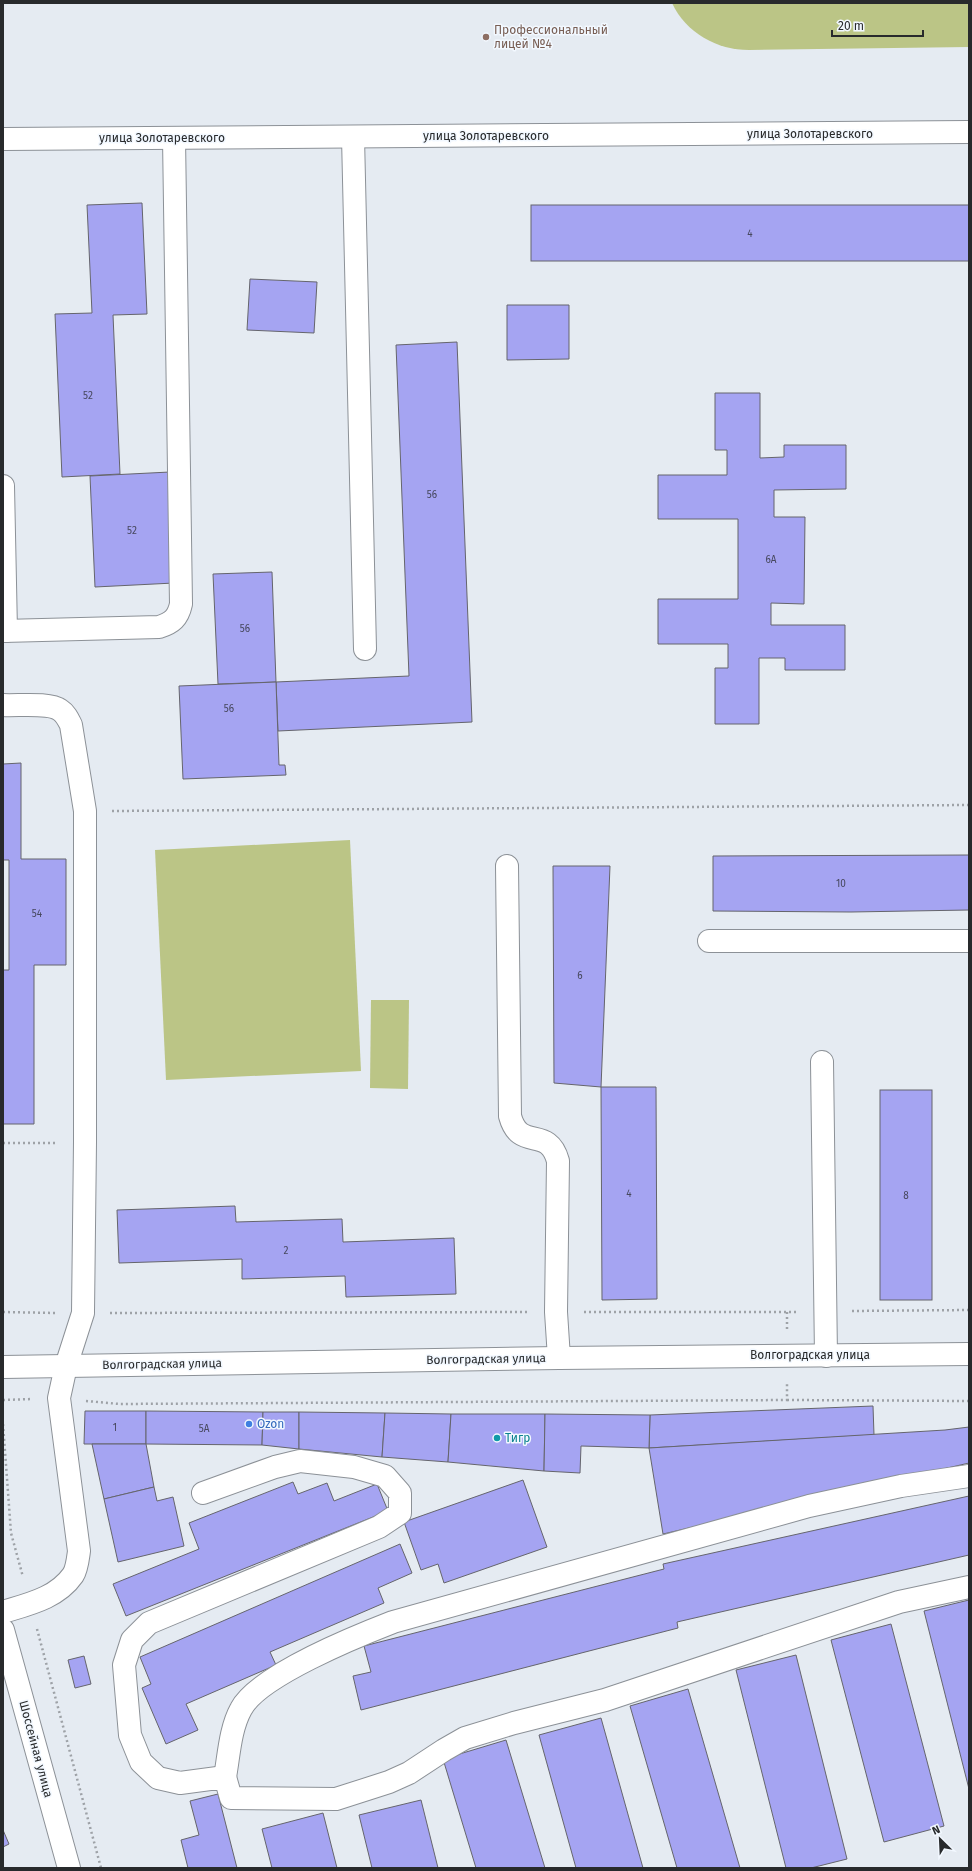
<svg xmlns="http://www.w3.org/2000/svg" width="972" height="1871" viewBox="0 0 972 1871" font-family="'Fira Sans',sans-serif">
<rect width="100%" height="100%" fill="#e5ebf2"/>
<g fill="#bbc586">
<path d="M672 3H969V47L749 50C717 50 686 33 672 3Z"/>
<path d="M350 840 361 1071 166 1080 155 850Z"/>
<path d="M371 1000H409L408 1089 370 1088Z"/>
</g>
<g fill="#a5a4f2" stroke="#65656c">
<path d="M142 203 147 314 113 315 120 474 62 477 55 314 92 313 87 205Z"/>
<rect x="531" y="205" width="438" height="56"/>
<path d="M250 279 317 282 314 333 247 330Z"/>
<path d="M507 305H569V359L507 360Z"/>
<path d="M457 342 472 722 278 731 276 682 409 676 396 345Z"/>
<path d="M715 393H760V458L784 457V445H846V489L774 490V517H805L804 604 771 603V625H845V670H785V658H759V724H715V668H728V644H658V599H738V519H658V475H727V450H715Z"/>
<path d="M170 472 174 583 95 587 90 476Z"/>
<path d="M272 572 276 682 218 684 213 574Z"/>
<path d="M276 682 279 765H285L286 775 183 779 179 686Z"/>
<path d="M21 763V859H66V965H34V1124H3V970H9V860H3V764Z"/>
<path d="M969 855V910L851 912 713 911V856Z"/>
<path d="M553 866H610L601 1087 554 1083Z"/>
<path d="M601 1087H656L657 1299 602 1300Z"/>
<rect x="880" y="1090" width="52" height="210"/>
<path d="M235 1206 236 1222 342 1219 343 1242 454 1238 456 1294 346 1297 345 1276 242 1279V1259L119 1263 117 1210Z"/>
<path d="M873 1406 874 1435 649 1448 650 1415Z"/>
<path d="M85 1411H146V1444H84Z"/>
<path d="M146 1411 263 1412 262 1445 146 1444Z"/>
<path d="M263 1412H299V1449L262 1445Z"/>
<path d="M299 1412 385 1413 382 1457 299 1449Z"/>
<path d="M385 1413 451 1414 448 1462 382 1457Z"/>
<path d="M451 1414H545L544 1471 448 1462Z"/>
<path d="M545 1414 650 1415 649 1448 581 1446 580 1473 544 1471Z"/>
<path d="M969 1427V1463L663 1534 649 1448 945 1430Z"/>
<path d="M92 1444H146L154 1487 104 1499Z"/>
<path d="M523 1480 547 1547 444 1583 438 1564 421 1570 404 1522Z"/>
<path d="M293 1482 298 1494 327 1483 334 1501 377 1484 388 1511 126 1616 113 1584 199 1549 189 1523Z"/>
<path d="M154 1487 157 1501 173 1497 184 1546 118 1562 104 1499Z"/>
<path d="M969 1496V1555L677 1622 678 1628 361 1710 353 1676 371 1672 364 1646 664 1569 663 1564Z"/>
<path d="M400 1544 412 1573 378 1588 384 1603 270 1652 276 1665 186 1704 198 1730 166 1744 142 1688 151 1684 140 1657Z"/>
<path d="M969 1600V1789L924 1611Z"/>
<path d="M891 1624 944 1826 884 1842 831 1640Z"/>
<path d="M796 1655 847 1859 811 1868H786L736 1670Z"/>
<path d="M84 1656 91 1684 75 1688 68 1660Z"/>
<path d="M688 1689 740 1868H677L630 1706Z"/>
<path d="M601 1718 643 1868H576L539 1735Z"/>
<path d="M506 1740 545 1868H476L443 1759Z"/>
<path d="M218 1794 237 1868H188L181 1840 199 1835 190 1801Z"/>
<path d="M421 1800 438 1868H372L359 1815Z"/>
<path d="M323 1813 337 1868H272L262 1829Z"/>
<path d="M3 1830 9 1844 3 1847Z"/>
</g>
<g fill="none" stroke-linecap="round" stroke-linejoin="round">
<g stroke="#8c9197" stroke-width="24">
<g id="minor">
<path d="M353 137 365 649"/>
<path d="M3 139 969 132"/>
<path d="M3 486 6 631"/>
<path d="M3 631 159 627C172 623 178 618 181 604L174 138"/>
<path d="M3 705C17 706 49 702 60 710 66 714 68 719 71 725L85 811V1142L83 1313 66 1366 59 1398 79 1551C78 1558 77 1569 73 1575 57 1598 29 1604 3 1612"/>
<path d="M507 866 510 1116C520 1153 548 1124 558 1161L556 1312 559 1358"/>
<path d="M709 941H969"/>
<path d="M822 1062 826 1356"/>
<path d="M3 1367 559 1358 969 1354"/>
<path d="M203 1493 275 1467 300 1461 354 1467 385 1476 400 1493V1513L379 1527 149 1623 132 1640 124 1665 130 1735 141 1762 158 1778 180 1783 225 1777 231 1798 336 1799 389 1782 409 1773 444 1750 465 1738 514 1723 605 1700 899 1602 969 1587"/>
<path d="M3 1630 69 1868"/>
<path d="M225 1777C229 1755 230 1729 241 1709 258 1676 357 1636 393 1622L809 1506 901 1486 969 1476"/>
</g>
</g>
<g stroke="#9ea2a7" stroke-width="2.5" stroke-dasharray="2 3" stroke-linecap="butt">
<path d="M112 811 969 805"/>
<path d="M3 1143H58"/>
<path d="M852 1311 969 1310"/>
<path d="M3 1312 55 1313"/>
<path d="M584 1312H799"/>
<path d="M110 1313 529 1312"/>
<path d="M787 1329V1312"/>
<path d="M3 1400 32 1399"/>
<path d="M787 1400 969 1401"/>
<path d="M86 1401 120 1404 787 1400V1382"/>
<path d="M3 1424 11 1533 23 1577"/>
<path d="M37 1629 101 1868"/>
</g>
<use href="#minor" stroke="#fff" stroke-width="22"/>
</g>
<circle fill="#8d6e63" stroke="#f2f8ff" stroke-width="1.5" cx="486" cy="37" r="4"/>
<circle fill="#3f7fe0" stroke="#f2f8ff" stroke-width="1.5" cx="249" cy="1424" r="4"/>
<circle fill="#0f9aa8" stroke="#f2f8ff" stroke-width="1.5" cx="497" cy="1438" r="4"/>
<g text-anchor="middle" stroke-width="3" stroke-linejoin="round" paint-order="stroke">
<g font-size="10" fill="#47485e">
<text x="750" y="237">4</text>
<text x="88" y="399">52</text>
<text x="432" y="498">56</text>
<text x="132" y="534">52</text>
<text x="771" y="563">6А</text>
<text x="245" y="632">56</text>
<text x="229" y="712">56</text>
<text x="841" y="887">10</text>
<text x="37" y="917">54</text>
<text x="580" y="979">6</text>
<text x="629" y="1197">4</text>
<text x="906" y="1199">8</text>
<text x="286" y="1254">2</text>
<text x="115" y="1431">1</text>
<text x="204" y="1432">5А</text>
</g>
<g font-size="12" fill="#785e54" stroke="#f2f8ff" text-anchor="start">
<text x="494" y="34">Профессиональный<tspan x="494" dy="14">лицей №4</tspan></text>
</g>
<g font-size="12" fill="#282a2c" stroke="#f2f8ff">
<text x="810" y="138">улица Золотаревского</text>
<text x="486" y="140">улица Золотаревского</text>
<text x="162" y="142">улица Золотаревского</text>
<text x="810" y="1359">Волгоградская улица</text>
<text transform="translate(486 1359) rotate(-1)" y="4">Волгоградская улица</text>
<text transform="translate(162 1364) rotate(-1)" y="4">Волгоградская улица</text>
<text transform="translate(36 1749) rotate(75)" y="4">Шоссейная улица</text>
</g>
<g font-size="12" fill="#366cbe" stroke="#f2f8ff" text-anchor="start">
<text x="257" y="1428">Ozon</text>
</g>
<g font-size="12" fill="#0d838f" stroke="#f2f8ff" text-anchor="start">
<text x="505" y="1442">Тигр</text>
</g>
</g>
<rect width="972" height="1871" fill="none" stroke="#282a2c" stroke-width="8"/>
<g transform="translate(940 1839) rotate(336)" stroke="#f2f8ff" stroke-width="3" paint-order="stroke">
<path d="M0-3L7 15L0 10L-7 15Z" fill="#282a2c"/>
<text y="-6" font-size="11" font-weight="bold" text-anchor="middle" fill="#282a2c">N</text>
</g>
<path d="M832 30v6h91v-6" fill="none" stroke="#282a2c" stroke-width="2"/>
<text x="838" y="30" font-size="12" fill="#282a2c" stroke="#f2f8ff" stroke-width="3" paint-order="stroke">20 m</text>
</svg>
